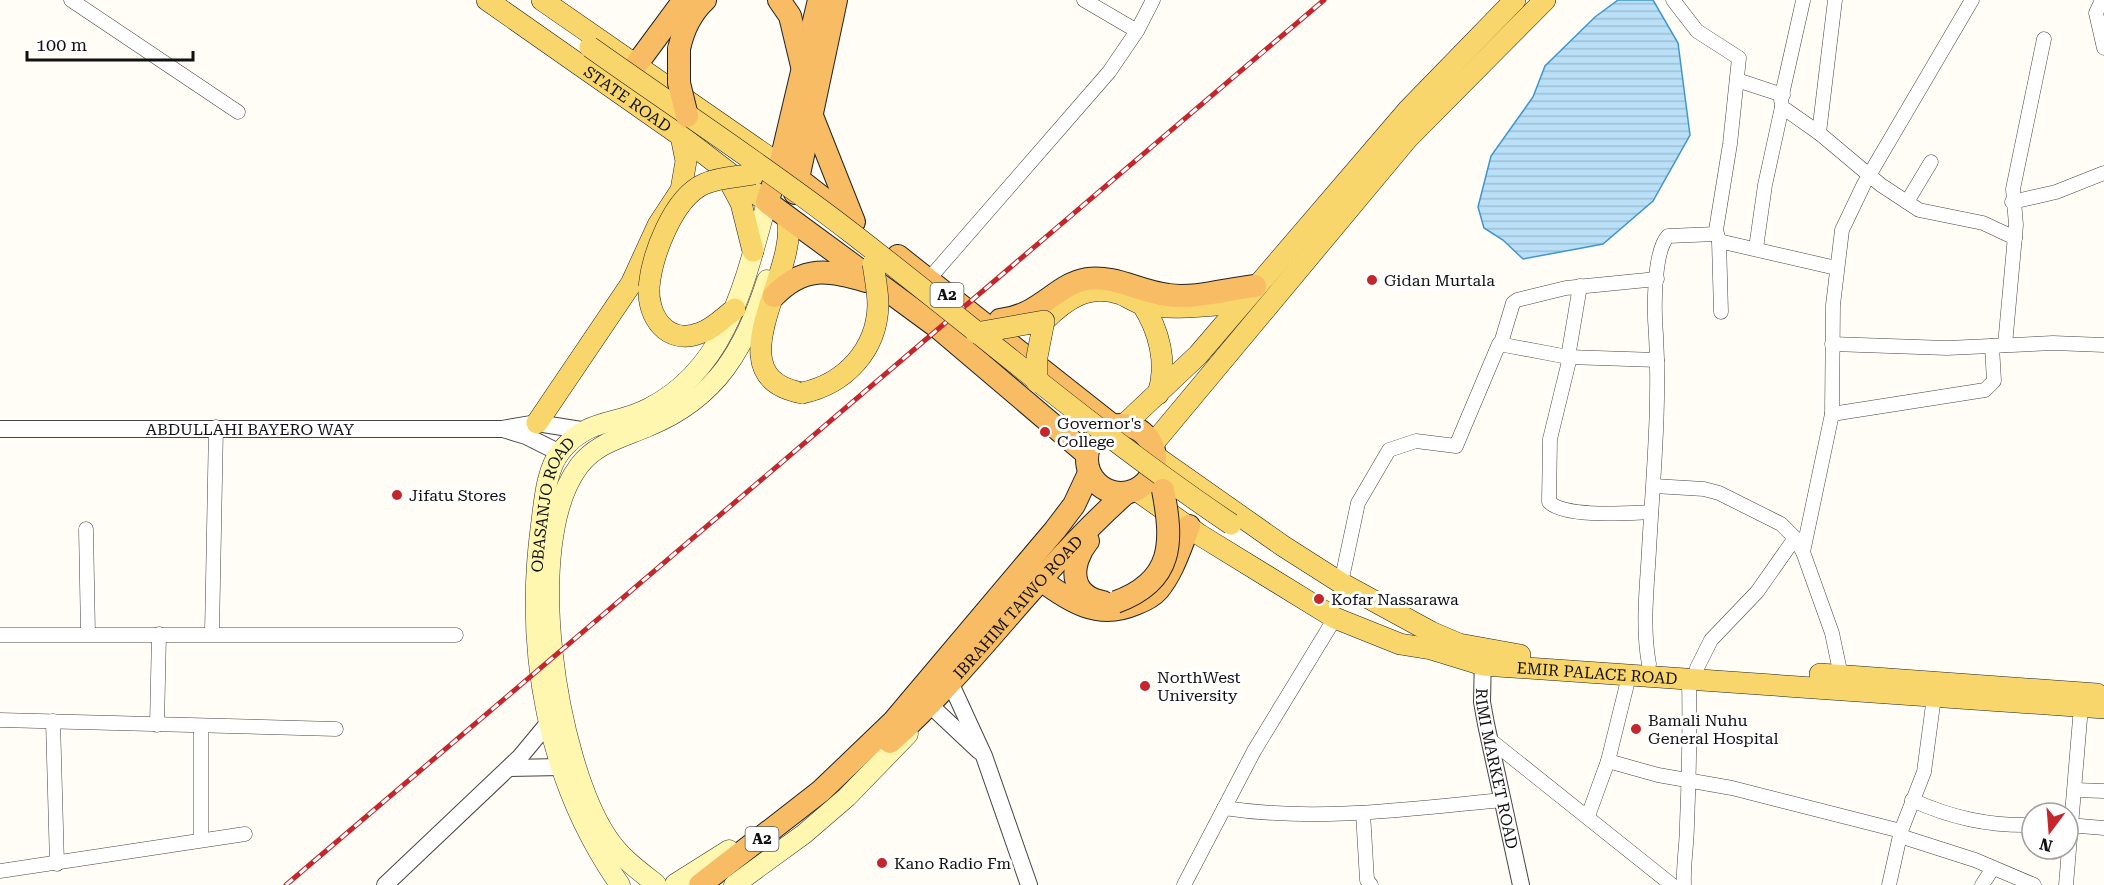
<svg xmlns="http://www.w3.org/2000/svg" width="2104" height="885" viewBox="0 0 2104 885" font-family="'Roboto Serif',serif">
<defs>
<pattern id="water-rules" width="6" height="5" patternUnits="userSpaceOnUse" patternTransform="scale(1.5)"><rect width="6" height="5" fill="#b9e0f7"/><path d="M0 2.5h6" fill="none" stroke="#9ebfd3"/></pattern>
</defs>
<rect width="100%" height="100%" fill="#fffdf5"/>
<path fill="url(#water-rules)" stroke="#3f96cf" stroke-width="1.5" d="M1618 0H1653L1678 43 1690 135 1653 201 1603 244 1523 259 1503 240 1484 228 1478 207 1491 156 1533 97 1545 66 1595 17Z"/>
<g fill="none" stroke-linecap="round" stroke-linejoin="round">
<g stroke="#444" stroke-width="15">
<g id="minor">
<path d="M71 0 238 112"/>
<path d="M1084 0 1137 31 1153 0"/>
<path d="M1673 0 1697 31 1739 58 1730 144 1716 230 1719 241 1721 312"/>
<path d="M2102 0 2096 13 2104 48"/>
<path d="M1803 1 1781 99 1782 107 1819 133 1881 185 1919 210 1983 223 2015 238"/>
<path d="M1737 80 1783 95"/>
<path d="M1819 133 1835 0"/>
<path d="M1907 202 1931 162"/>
<path d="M2012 202 2056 192 2104 173"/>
<path d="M1719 241 1836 268"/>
<path d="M1756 248 1765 185 1782 107"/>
<path d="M928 280 1109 72 1137 31"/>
<path d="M1501 343 1513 303 1517 300 1566 288 1657 279"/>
<path d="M1832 344 1947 348 2053 343 2104 345"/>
<path d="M2005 345 2016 225 2013 189 2044 39"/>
<path d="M1568 357 1580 286"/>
<path d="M1570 357 1550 439 1549 502C1566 518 1627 513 1651 512"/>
<path d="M1832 414 1985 390 1994 381 1992 346"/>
<path d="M1654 486 1704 489 1719 493 1781 524 1795 538 1803 552 1832 633 1841 676"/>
<path d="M86 529 88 634"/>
<path d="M1803 552 1832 414 1833 305 1842 230 1864 184 1972 0"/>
<path d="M1341 583 1358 503 1389 450 1416 441 1456 446 1499 344 1568 357 1657 360"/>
<path d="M212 633 216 427"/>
<path d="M0 635H456"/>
<path d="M1649 664C1642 626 1647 588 1649 550 1653 478 1660 407 1656 335 1654 312 1653 252 1668 236L1716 234"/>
<path d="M1697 668 1711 640 1757 592 1795 538"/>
<path d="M0 720 336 729"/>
<path d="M53 721 57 864"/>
<path d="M157 725 159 634"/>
<path d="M201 727V840"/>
<path d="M1489 739 1672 885"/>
<path d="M1608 761 1658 775 1732 788 1901 831"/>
<path d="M2075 790 2104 791"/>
<path d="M1912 800C1952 818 1989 826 2032 825"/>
<path d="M1224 808C1316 822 1409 809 1502 800"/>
<path d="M1363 813 1367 880 1371 885"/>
<path d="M1588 816 1608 761 1629 676"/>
<path d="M2068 825 2104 828"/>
<path d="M1900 836 1975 860 2034 885"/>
<path d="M0 871 245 834"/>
<path d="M1184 885 1254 751 1335 618"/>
<path d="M1684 885C1683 864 1687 845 1687 824 1689 776 1690 728 1689 679"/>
<path d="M1889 885 1901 831 1924 772 1934 697"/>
<path d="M1982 885 1993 868"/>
<path d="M2066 885 2081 707"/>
</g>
</g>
<g stroke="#444" stroke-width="18">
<g id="tertiary">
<path id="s1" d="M0 429H502L537 423 581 430"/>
<path d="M503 429 526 436 560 453"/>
<path id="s2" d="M1483 654 1482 702 1486 724 1521 885"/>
<path d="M950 682 984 756 1029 885"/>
<path d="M929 704 979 751"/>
<path d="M509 768 561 767"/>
<path d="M385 885 520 757 549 722"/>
</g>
</g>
<g stroke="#333" stroke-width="21">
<g id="secondary">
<path d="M656 884C638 870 620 857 607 837 557 762 521 542 579 466 596 443 624 437 649 426 717 398 745 349 767 280"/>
<path d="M675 884 729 850"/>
<path id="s3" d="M620 885C547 781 524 650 541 525 544 502 546 469 561 451 589 417 615 426 649 408 728 368 745 280 767 202"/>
<path d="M734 885 804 834 847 797 908 734"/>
</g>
</g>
<g stroke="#222" stroke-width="22">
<g id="primary">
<path id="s4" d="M487 0 681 136 767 202"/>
<path d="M542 0 780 165"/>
<path d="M727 177 741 203 753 251"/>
<path d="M787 217C801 272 711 376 802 393"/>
<path d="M649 287C647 316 667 346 700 333 713 329 724 317 735 309"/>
<path d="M1142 304C1159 330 1168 363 1158 394"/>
<path d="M1044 321C1066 299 1089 283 1121 294 1128 297 1135 302 1142 304 1172 311 1209 305 1240 303"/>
<path d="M537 423 631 284 658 225 681 190 686 161 681 136"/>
<path d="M1124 425 1198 355 1408 110 1515 0"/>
<path d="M1152 445 1408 138 1545 0"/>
<path d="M1155 456 1283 546 1341 583 1431 632 1459 644 1520 655"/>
<path id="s5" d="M1136 490 1200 535 1335 618 1400 644 1431 649 1483 665 2104 708"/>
<path d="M1820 674 2097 694"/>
</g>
</g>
<g stroke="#222" stroke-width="24">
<g id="trunk">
<path d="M779 0 790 16 802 66"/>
<path d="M819 0 780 165 767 202 940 329 1087 454"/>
<path d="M679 49C683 30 691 13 705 0"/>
<path d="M636 65 684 0"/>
<path d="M812 116 854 222"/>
<path d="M780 165 846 216"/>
<path d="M795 193 836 0"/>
<path d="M898 256 1113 426"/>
<path d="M774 296C804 265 829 270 866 281"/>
<path d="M1000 320C1040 316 1056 284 1087 279 1115 275 1140 292 1168 295 1195 299 1227 289 1255 286"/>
<circle cx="1121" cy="459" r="34"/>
<path d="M1088 541C1070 563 1068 596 1103 602"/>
<path d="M1041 580C1069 601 1098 620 1135 604 1143 601 1152 597 1158 590 1173 572 1180 548 1189 526"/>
<path id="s6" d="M890 742C975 666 1040 569 1126 493"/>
<path d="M700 885 821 791 893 722 1055 530 1074 505 1089 473"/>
</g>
</g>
<use href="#minor" stroke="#fff" stroke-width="14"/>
<use href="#tertiary" stroke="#fff" stroke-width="16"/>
<use href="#secondary" stroke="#fff6b0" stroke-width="20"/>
<use href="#primary" stroke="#f9d66b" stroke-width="21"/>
<use href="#trunk" stroke="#f7bc64" stroke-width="22"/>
<g stroke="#c4262e" stroke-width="5">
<path id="rail" d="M286 885 1324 0"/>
</g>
<use href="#rail" stroke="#fff" stroke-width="3" stroke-dasharray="9" stroke-linecap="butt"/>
<g stroke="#222" stroke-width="22" stroke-linecap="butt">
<g id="primary-bridge">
<path d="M590 47C676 108 765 166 849 231 976 329 1097 434 1231 524"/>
<path d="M649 287C652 255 673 198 704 184 719 177 738 177 754 174"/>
<path d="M976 333 1044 321 1037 357V382"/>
<path d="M802 393C845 384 877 350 878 305 878 292 875 277 873 264"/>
</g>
</g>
<g stroke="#222" stroke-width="24" stroke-linecap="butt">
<g id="trunk-bridge">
<path d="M679 49V83L687 116"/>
<path d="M1116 602C1174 581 1173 542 1163 490"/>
</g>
</g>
<use href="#primary-bridge" stroke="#f9d66b" stroke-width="21"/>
<use href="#trunk-bridge" stroke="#f7bc64" stroke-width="22"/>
</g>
<g fill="#c4262e" stroke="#fff" stroke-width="2">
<circle cx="1372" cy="280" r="6"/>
<circle cx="1045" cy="432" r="6"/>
<circle cx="397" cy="495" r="6"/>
<circle cx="1319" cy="599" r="6"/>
<circle cx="1145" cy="686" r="6"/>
<circle cx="1636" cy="729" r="6"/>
<circle cx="882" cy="863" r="6"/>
</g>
<g text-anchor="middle" stroke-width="6" stroke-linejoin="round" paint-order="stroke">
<g fill="#fff" stroke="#585858" stroke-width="1.5">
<rect x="930.5" y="283" width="33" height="24" rx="4.5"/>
<rect x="745.5" y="827" width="33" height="24" rx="4.5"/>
</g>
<g font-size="15" font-weight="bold" fill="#111">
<text x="947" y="300">A2</text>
<text x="762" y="844">A2</text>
</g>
<g font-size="16" fill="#111" stroke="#fff">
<text dy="6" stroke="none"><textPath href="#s4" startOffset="172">STATE ROAD</textPath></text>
<text dy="6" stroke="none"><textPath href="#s1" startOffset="250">ABDULLAHI BAYERO WAY</textPath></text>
<text dy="6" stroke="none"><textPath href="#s3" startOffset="400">OBASANJO ROAD</textPath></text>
<text dy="6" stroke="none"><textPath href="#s6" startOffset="186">IBRAHIM TAIWO ROAD</textPath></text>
<text dy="6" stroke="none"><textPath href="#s5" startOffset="507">EMIR PALACE ROAD</textPath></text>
<text dy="6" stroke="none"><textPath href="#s2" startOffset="116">RIMI MARKET ROAD</textPath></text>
</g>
<g font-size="16" fill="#111" stroke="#fff" text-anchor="start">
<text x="1384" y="286">Gidan Murtala</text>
<text x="1057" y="429">Governor's<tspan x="1057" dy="18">College</tspan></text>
<text x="409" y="501">Jifatu Stores</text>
<text x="1331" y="605">Kofar Nassarawa</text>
<text x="1157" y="683">NorthWest<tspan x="1157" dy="18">University</tspan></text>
<text x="1648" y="726">Bamali Nuhu<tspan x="1648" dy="18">General Hospital</tspan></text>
<text x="894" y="869">Kano Radio Fm</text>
</g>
</g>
<g transform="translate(2050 831) rotate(196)"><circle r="28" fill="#ffffff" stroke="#a0a0a0" stroke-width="1.5"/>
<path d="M0-4.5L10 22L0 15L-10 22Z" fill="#c4262e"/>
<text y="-9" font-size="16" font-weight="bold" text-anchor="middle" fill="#111111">N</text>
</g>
<path d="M27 51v9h166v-9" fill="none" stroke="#111111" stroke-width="3"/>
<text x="36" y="51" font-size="18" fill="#111111" stroke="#ffffff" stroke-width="4.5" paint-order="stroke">100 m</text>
</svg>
